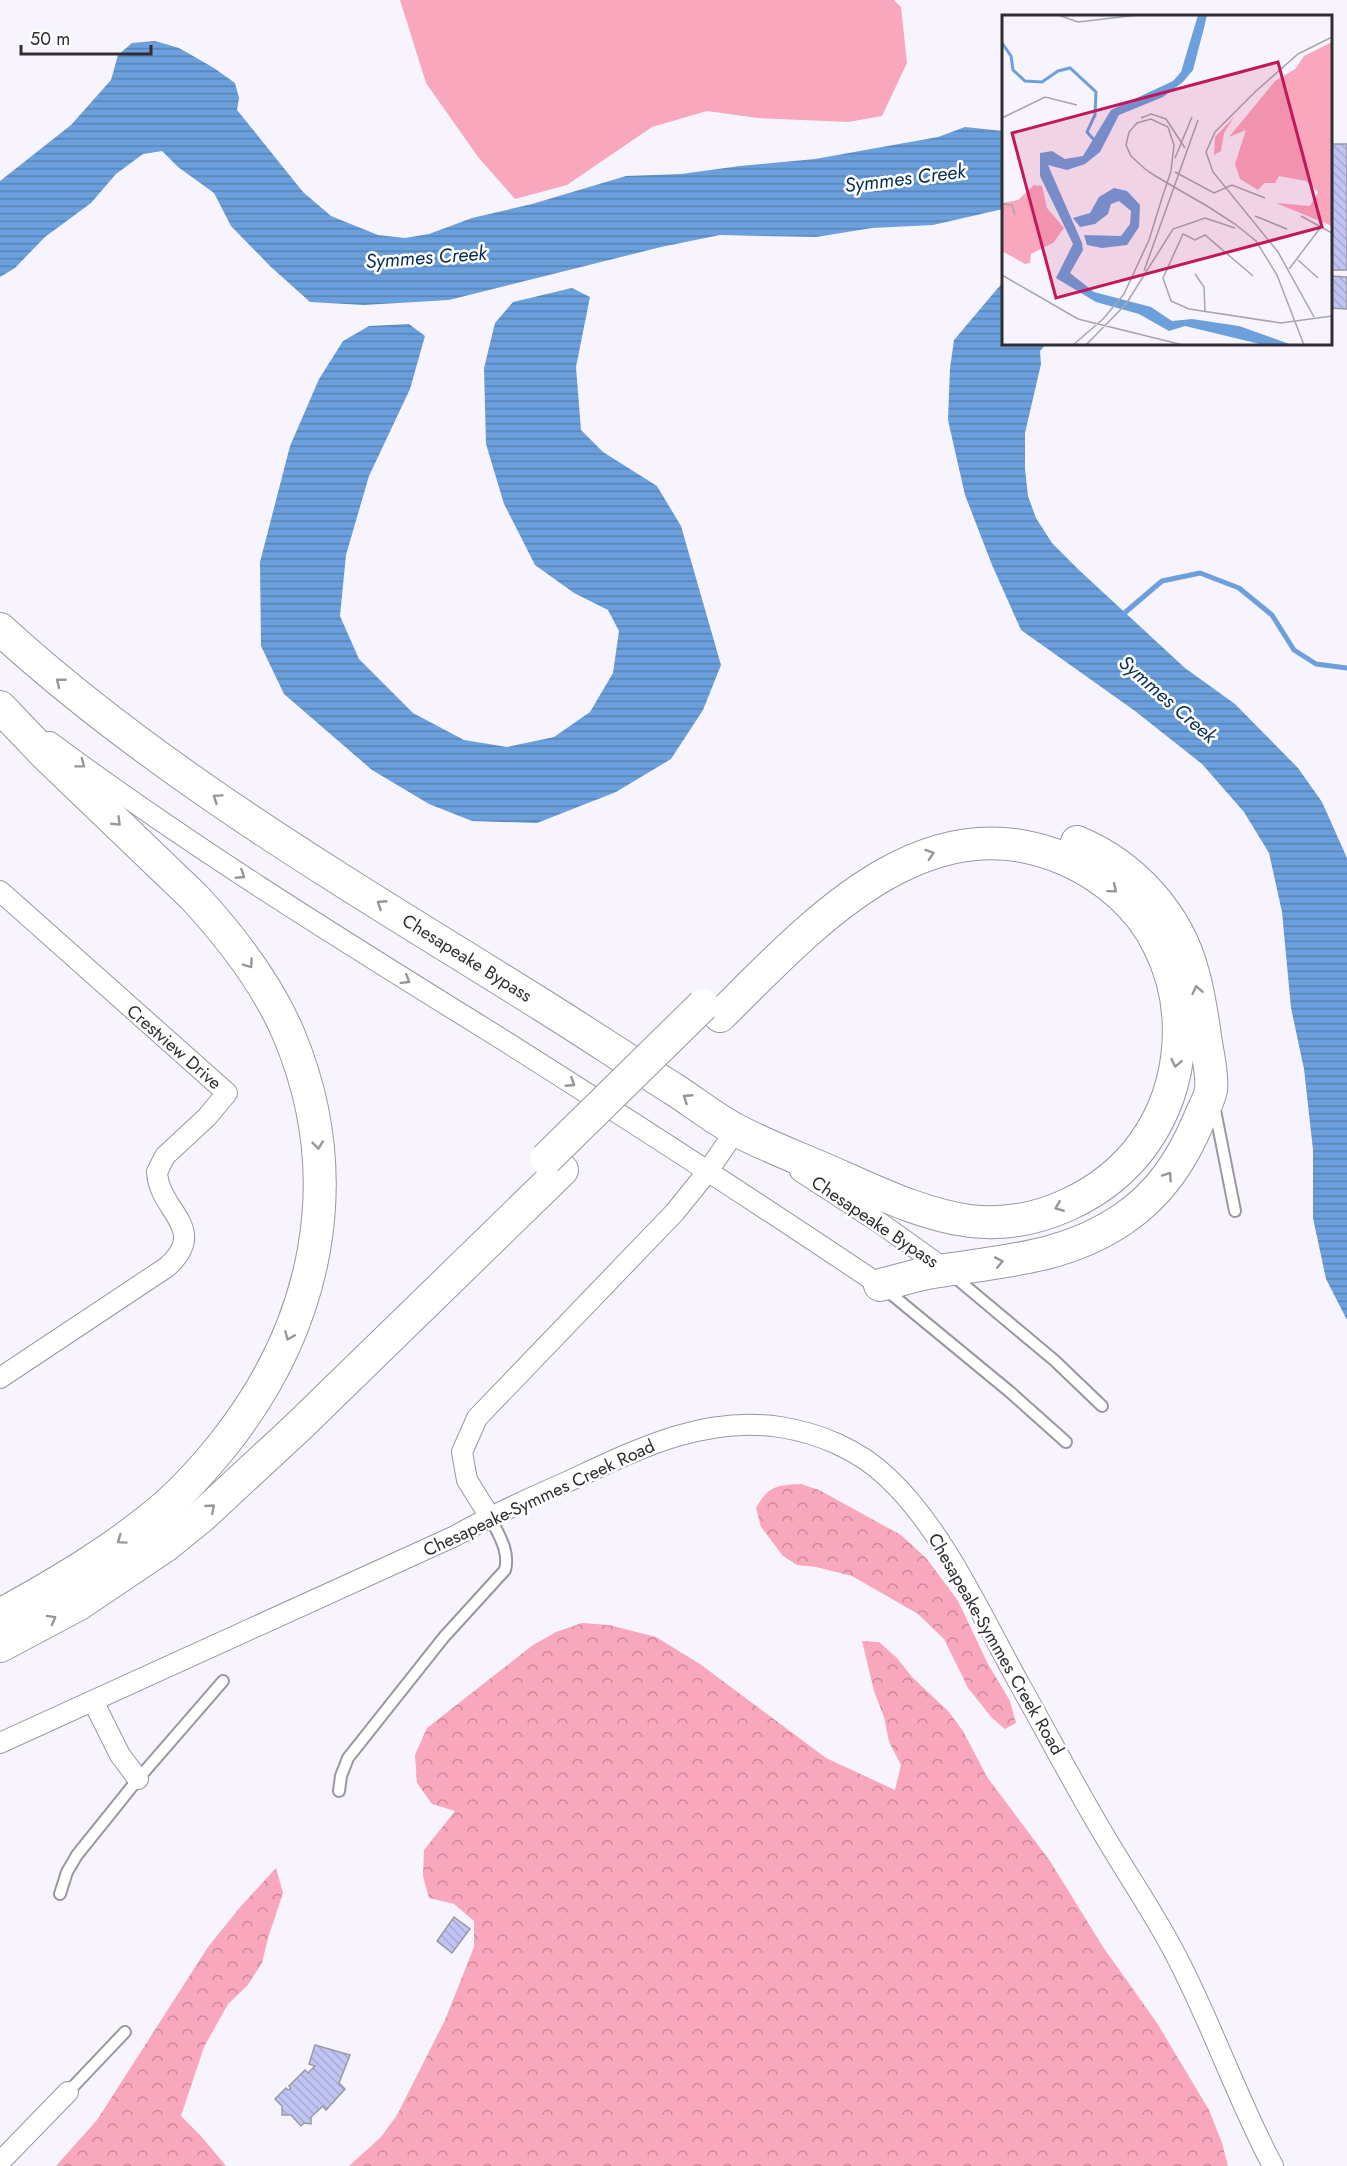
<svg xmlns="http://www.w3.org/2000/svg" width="1347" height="2166" viewBox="0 0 1347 2166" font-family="Jost,sans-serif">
<defs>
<pattern id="forest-crowns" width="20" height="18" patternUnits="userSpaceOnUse" patternTransform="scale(1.5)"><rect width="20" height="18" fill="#f9a7bc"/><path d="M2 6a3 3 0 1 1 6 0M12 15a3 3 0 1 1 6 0" fill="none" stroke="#ca8899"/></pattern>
<pattern id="water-rules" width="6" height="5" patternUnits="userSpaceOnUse" patternTransform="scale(1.5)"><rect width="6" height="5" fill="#6ba0dd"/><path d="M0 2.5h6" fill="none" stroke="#5883b4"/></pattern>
<pattern id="building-back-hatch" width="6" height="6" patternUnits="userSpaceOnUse" patternTransform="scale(1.5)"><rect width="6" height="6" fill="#c0c4f2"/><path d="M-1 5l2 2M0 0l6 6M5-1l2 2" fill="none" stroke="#a5a9d0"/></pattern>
</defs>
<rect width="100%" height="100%" fill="#f8f4fd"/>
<g fill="url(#forest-crowns)">
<path d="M801 1484 819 1490 901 1535 927 1559 958 1601 988 1664 1010 1701 1016 1723 1005 1729 992 1718 968 1688 944 1639 918 1614 852 1576 816 1567 797 1565 783 1556 761 1527 756 1508C768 1486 777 1485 801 1484Z"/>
<path d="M582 1623 609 1625 656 1637 700 1664 826 1758 895 1790 901 1765 889 1742 884 1717 874 1691 862 1641 879 1642 897 1658 912 1677 948 1711 963 1731 987 1777 1050 1861 1103 1947 1157 2023 1209 2110 1222 2143 1228 2166H349L381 2137 397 2115 445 2020 474 1947V1921L454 1904 429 1898 423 1876 424 1850 455 1811 432 1804 417 1783 415 1755 427 1728 533 1645 556 1632Z"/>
<path d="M276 1868 283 1893 268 1938 262 1963 247 1986 228 2004 204 2047 181 2116 201 2136 226 2166H56L97 2120 208 1947 241 1906Z"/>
</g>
<path fill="#f9a7bc" d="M400 0H894L901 7 907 63 882 116 848 122 758 118 707 111 652 127 567 185 515 199 478 157 426 83Z"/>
<g fill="url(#water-rules)">
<path d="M155 41 179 48 214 68 235 83 239 98 237 110 303 192 331 216 378 235 405 238 429 234 472 218 532 204 626 176 681 174 740 166 815 159 938 137 965 127 1003 131V209L933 225 872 228 816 237 720 235 661 247 449 300 364 305 310 302 271 267 231 226 214 193 178 167 162 151 143 154 116 174 91 203 45 237 15 268 0 277V181L71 125 111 80 118 55 132 43Z"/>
<path d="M1003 282 1004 344H1046L1040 351 1041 364 1025 433V469L1028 496 1036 518 1052 543 1080 571 1185 668 1235 704 1298 768 1322 802 1347 858V1320L1326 1279 1313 1218V1150L1304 1069 1291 1008 1282 912 1269 853 1244 812 1202 764 1135 711 1021 630 992 565 965 495 948 420 950 368 954 340Z"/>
<path d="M572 288 590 297 576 367 581 430 603 452 657 486 681 526 721 665 703 710 671 759 616 792 537 823 472 821 429 804 372 770 284 694 261 646 260 562 290 446 319 379 343 341 369 326 409 324 425 336 410 389 369 476 346 555 340 616 359 659 413 713 464 740 507 747 554 737 590 712 613 673 619 631 608 610 574 593 535 565 504 504 486 444 484 368 495 323 513 302Z"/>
</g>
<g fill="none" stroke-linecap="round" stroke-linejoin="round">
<path stroke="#6ba0dd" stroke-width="5" d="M1122 615 1162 581 1200 573 1239 588 1272 615 1294 650 1316 664 1347 668"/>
</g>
<g fill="url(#building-back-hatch)" stroke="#9899a2" stroke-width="1.5">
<rect x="1330" y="144" width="17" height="126"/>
<path d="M1330 276 1347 277V309L1330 308Z"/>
<path d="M454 1917 470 1929 452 1953 437 1941Z"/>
<path d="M315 2045 350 2055 339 2083 345 2089 326 2110 323 2106 311 2117V2124L304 2123 301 2126 291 2115H282V2106L275 2099 286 2088 288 2090 291 2088 289 2086 305 2070 308 2073 315 2066 309 2064Z"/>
</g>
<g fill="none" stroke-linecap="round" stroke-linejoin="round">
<g stroke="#9b969f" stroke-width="14">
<g id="lane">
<path d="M1214 1105 1235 1211"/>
<path d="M951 1274 1054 1360 1102 1406"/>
<path d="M885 1289 1010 1392 1066 1442"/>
<path d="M339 1791 341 1776 348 1758 444 1637 505 1570C510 1550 498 1534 490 1517"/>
<path d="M60 1894 67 1872 77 1855 138 1779 223 1681"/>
<path d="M68 2092 125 2032"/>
</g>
</g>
<g stroke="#9b969f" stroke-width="22">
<g id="street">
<path d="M50 742C194 849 347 943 500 1038 628 1119 755 1201 880 1285"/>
<path d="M0 891 227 1093 207 1117 165 1156 157 1172C159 1212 210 1228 167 1267L0 1378"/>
<path d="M800 1171 883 1225 946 1270"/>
<path d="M490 1517 467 1480 462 1452 477 1418 675 1212 708 1171 736 1130 745 1136"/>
<path d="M93 1701 120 1755 138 1779"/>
<path d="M0 1743 455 1536C492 1515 530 1498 569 1481 636 1450 704 1415 780 1427 819 1433 859 1450 887 1477 944 1530 982 1617 1020 1685 1046 1731 1070 1777 1097 1823 1121 1865 1149 1905 1172 1948 1210 2018 1235 2095 1273 2166"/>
<path d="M0 2162 68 2092"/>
</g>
</g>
<g stroke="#9b969f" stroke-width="34">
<g id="primary">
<path d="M0 629C162 777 357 889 542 1005 587 1033 630 1062 675 1090 695 1103 715 1119 736 1130 770 1148 807 1161 842 1177 883 1195 925 1215 970 1221 1036 1229 1106 1196 1144 1143 1185 1085 1190 1006 1158 944 1140 907 1105 877 1067 860 925 797 811 926 720 1016"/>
<path d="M0 707 46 755 194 897C232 938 267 983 289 1035 349 1179 318 1326 222 1446 205 1467 186 1488 166 1506 116 1549 58 1583 0 1615"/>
<path d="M880 1285C898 1281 915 1275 933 1272 1000 1261 1065 1259 1123 1219 1160 1194 1182 1160 1199 1120 1203 1110 1209 1100 1211 1090 1213 1073 1207 1053 1205 1036 1202 1015 1199 994 1193 973 1178 915 1133 865 1077 842"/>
<path d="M0 1646 79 1604 165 1546 202 1516 298 1427 562 1170"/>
</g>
</g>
<use href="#lane" stroke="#fff" stroke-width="10"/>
<use href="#street" stroke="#fff" stroke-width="20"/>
<use href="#primary" stroke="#fff" stroke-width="32"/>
<g stroke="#9b969f" stroke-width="34" stroke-linecap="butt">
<path id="primary-bridge" d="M546 1159 703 1005"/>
</g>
<use href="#primary-bridge" stroke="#fff" stroke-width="32"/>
</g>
<defs><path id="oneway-chevron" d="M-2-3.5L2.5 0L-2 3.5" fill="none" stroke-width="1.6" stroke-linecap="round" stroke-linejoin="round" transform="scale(1.5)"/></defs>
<g stroke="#989698">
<use href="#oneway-chevron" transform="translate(60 682) rotate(-141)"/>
<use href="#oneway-chevron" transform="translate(81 764) rotate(37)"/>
<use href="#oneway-chevron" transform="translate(217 798) rotate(-146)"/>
<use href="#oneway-chevron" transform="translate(117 822) rotate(44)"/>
<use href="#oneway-chevron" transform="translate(930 854) rotate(-18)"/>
<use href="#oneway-chevron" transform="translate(241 875) rotate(33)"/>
<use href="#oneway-chevron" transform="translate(1113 889) rotate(40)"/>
<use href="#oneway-chevron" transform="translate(381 904) rotate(-147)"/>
<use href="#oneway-chevron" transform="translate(249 964) rotate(55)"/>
<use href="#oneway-chevron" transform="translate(406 980) rotate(32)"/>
<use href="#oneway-chevron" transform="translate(1197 990) rotate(-102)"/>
<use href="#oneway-chevron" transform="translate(1176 1063) rotate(101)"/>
<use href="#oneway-chevron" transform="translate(571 1083) rotate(33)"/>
<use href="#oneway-chevron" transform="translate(687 1098) rotate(-147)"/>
<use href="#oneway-chevron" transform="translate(318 1145) rotate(84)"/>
<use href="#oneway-chevron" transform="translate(1168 1176) rotate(-56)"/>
<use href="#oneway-chevron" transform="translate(1059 1207) rotate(158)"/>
<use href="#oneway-chevron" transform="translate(999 1262) rotate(-11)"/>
<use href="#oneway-chevron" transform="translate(289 1336) rotate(113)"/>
<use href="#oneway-chevron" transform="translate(211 1508) rotate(-41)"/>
<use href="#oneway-chevron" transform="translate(121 1540) rotate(145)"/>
<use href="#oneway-chevron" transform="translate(52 1619) rotate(-29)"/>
</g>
<g text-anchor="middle" stroke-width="5" stroke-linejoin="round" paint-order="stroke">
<g font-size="18" fill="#302e32" stroke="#fff">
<text transform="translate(467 958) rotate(32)" y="6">Chesapeake Bypass</text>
<text transform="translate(174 1047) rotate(41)" y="6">Crestview Drive</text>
<text transform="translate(875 1222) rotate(34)" y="6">Chesapeake Bypass</text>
<text transform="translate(539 1498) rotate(-25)" y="6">Chesapeake-Symmes Creek Road</text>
<text transform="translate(996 1644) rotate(60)" y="6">Chesapeake-Symmes Creek Road</text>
</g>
<g font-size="20" font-style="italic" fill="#082e55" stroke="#fff">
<text transform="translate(905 178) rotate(-7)" y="7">Symmes Creek</text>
<text transform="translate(426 257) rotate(-4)" y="7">Symmes Creek</text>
<text transform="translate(1168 699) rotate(41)" y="7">Symmes Creek</text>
</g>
</g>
<g transform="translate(1002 15)">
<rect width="330" height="330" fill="#f8f4fd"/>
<path d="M330 27V211L274 188 308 191 316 177 304 166 277 161 273 168H262L256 175 238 164 233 149 244 115 227 122 273 66 293 54 302 41ZM232 102 222 118 219 136 212 140 213 122Z" fill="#f9a7bc"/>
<path d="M32 170 40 171 45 193 62 213 51 228 29 239 28 248 23 249 0 236V188L16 185Z" fill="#f9a7bc"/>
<path d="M196 0H205L202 13 191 55 181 67 161 82 117 100 98 137 83 149 65 155 46 150 80 228 81 235 68 258 92 277 149 292 170 306 190 304 237 311 290 330H262L183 311 167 316 137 299 94 287 54 263 71 229 38 161V138L50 136 63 144 81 141 109 95 171 66 179 57ZM112 173 125 176 138 190 137 212 125 230 100 233 85 230 82 220 119 221 128 209 129 196 117 186 109 189 106 199 93 209 78 212 71 203 88 198 97 182Z" fill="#6ba0dd"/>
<path fill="none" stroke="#6ba0dd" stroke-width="3" d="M0 28 9 41 11 55 23 66 40 67 56 56 68 53 94 77 93 100 85 117 93 126"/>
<path fill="none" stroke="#a8a5ac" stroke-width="1.5" d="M56 0 76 7 136 0M0 103 43 82 75 90M139 103 149 99 164 104 183 133M173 143 190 102M173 157 212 178 230 170 263 183M0 189 10 190 13 200M253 201 285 214M299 201 330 218M296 245 316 263M287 254 319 212M142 256 196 105M193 259 202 272 203 296M0 260 76 304 181 330M251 261 203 220 193 225 181 219 161 263 169 286 187 294 279 308 330 301M312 302 276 237 211 157 204 137 213 117 254 76 296 39 330 22M71 330 101 304 122 279 147 225 160 183 169 156 172 130 166 112 149 104 135 108 127 117 124 130 129 141 142 153 147 157 155 162 179 176 205 191 233 209 254 226 275 260 302 330M84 330 124 289 171 214 203 203 233 213"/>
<path fill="#c2185b" fill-opacity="0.15" stroke="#c2185b" stroke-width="3" d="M276 47 320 212 54 283 10 118Z"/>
<rect width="330" height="330" fill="none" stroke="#302e32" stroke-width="3"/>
</g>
<path d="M21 45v9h130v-9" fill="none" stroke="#302e32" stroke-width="3"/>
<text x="30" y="45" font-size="18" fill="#302e32" stroke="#ffffff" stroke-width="4.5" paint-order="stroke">50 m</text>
</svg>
